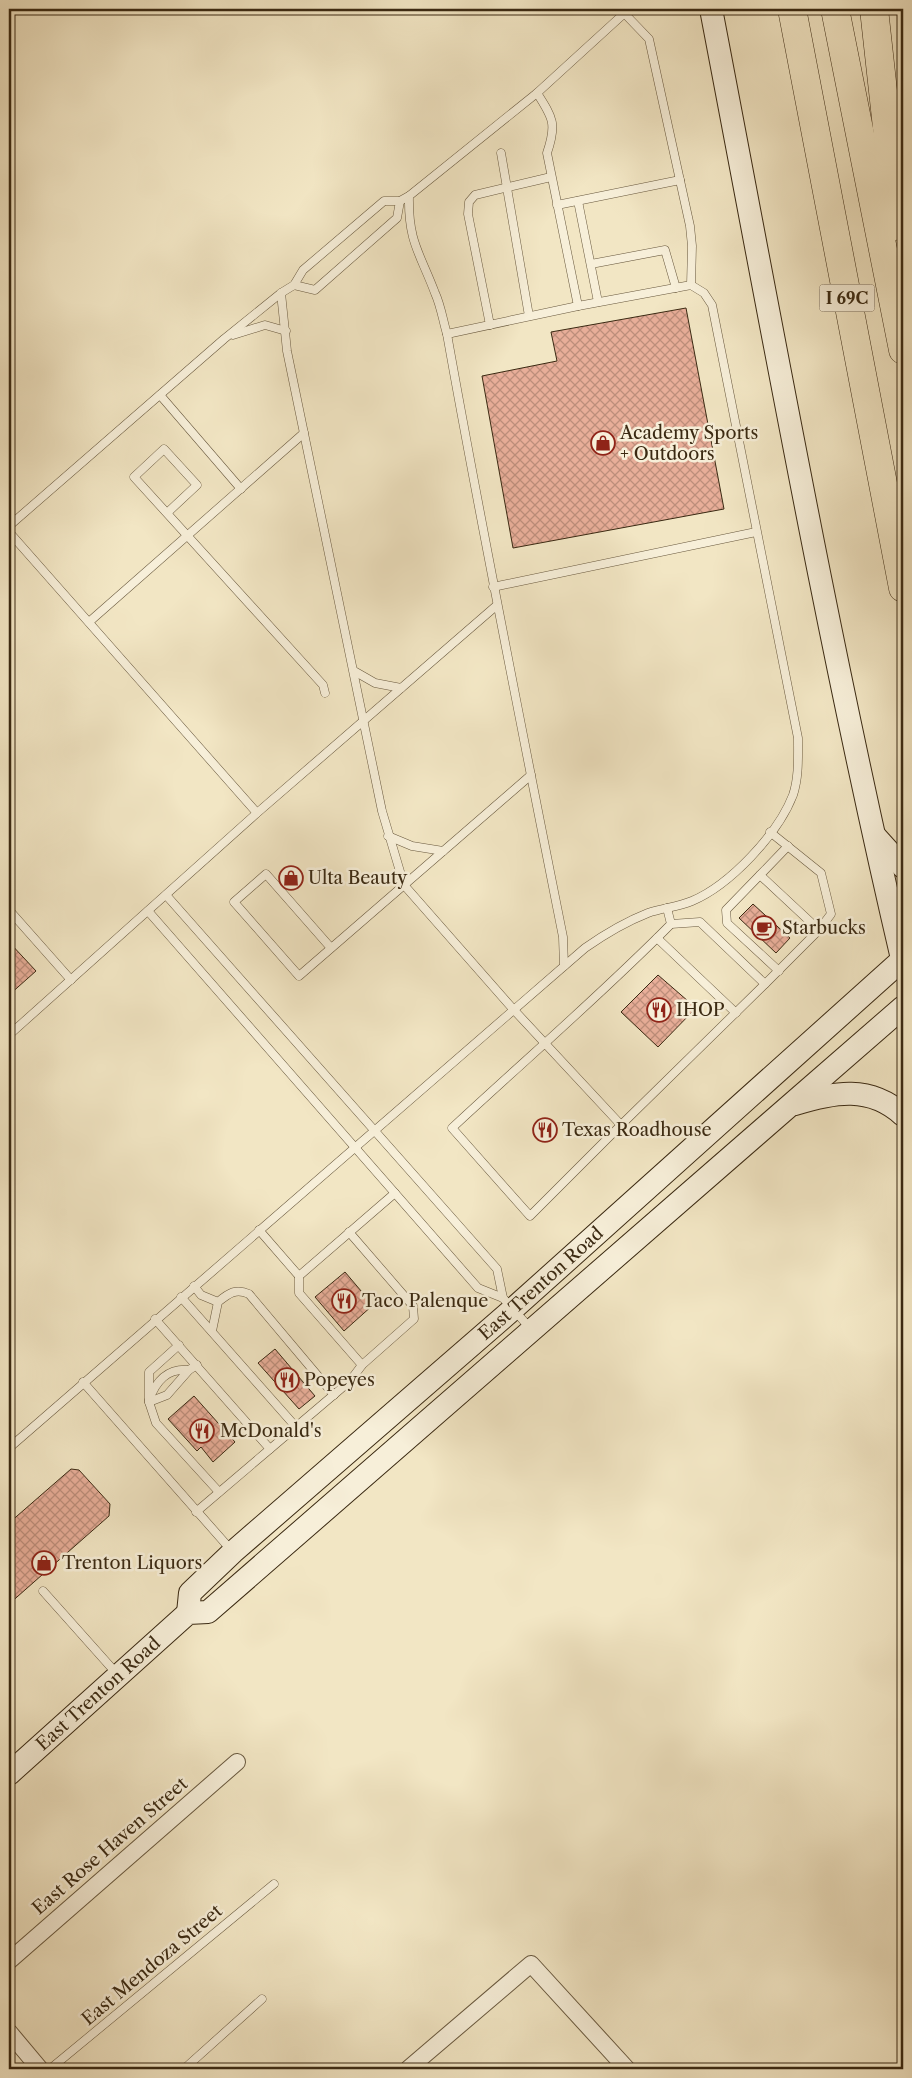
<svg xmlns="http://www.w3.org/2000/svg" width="912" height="2078" viewBox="0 0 912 2078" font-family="'Libre Caslon Text',serif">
<defs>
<pattern id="building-cross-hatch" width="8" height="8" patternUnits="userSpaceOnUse" patternTransform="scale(1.25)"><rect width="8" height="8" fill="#e8ae99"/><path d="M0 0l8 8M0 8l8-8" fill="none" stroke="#bd8e7b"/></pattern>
</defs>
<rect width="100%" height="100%" fill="#f2e6c4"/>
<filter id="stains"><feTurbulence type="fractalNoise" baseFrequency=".004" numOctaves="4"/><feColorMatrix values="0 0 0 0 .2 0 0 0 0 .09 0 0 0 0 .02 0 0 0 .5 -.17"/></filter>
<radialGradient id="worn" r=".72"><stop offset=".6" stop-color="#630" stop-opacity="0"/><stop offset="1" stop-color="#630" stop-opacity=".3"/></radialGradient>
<g fill="url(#building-cross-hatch)" stroke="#3a2912">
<path d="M686 308 724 509 513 548 482 376 557 361 551 332Z"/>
<path d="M753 904 790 938 776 953 739 918Z"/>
<path d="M9 942 36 971 9 995Z"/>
<path d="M658 975 696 1008 658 1047 621 1012Z"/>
<path d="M345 1272 373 1305 344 1331 315 1297Z"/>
<path d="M275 1349 315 1396 299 1409 258 1363Z"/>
<path d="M194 1396 235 1442 213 1462 201 1447 197 1451 168 1419Z"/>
<path d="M71 1469 79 1470 110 1504 109 1516 9 1604V1523Z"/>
</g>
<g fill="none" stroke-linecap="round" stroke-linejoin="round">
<g stroke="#68583e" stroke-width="9">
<g id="lane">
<path d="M624 13 649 39 690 226 692 246 691 285"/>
<path d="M537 93 409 196C408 242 420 253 435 293 441 306 443 321 447 334 483 536 523 736 563 937L564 966"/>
<path d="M501 153 529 316"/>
<path d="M578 201 598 302"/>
<path d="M557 205 680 180"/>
<path d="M591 264 665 250 676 288"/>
<path d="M294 285 315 290 397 218 400 201"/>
<path d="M281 293 287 351 382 811 404 885 513 1009 621 1125 530 1216 452 1128C525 1060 601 995 671 924L667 908"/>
<path d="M578 306 547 153C557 124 553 118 537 93L629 9"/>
<path d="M490 325 468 214 469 202 475 195 551 177"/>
<path d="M233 335 265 325 286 331"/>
<path d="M160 395 241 489"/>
<path d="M167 513 197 485 164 449 134 477 323 685 325 693"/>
<path d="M9 526 224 339 281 293 294 285 303 270 384 201H400L409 196"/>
<path d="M9 532 257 813"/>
<path d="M493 587 756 532"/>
<path d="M89 622 304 433"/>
<path d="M354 671 375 683 401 688"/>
<path d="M388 836 412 846 443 851"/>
<path d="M788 846 760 875 819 930"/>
<path d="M760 875 726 910 727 923 779 971"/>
<path d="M166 895 497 1269 503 1298"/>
<path d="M9 910 71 980"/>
<path d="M148 911 478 1288 503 1298 530 1328"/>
<path d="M657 938 736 1013"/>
<path d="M331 948 266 874 234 902 299 976C376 909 453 842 531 775"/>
<path d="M765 984 819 930 831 914 821 873 770 832"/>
<path d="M9 1035 257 813 496 606"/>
<path d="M621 1125 765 984 700 922 671 924"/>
<path d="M259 1230 299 1276 395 1193"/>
<path d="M299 1276V1293L362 1365"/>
<path d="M194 1286 201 1295 218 1302"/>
<path d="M181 1297 296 1427"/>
<path d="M155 1319 270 1449 350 1381 362 1365 414 1319 413 1306 349 1232"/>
<path d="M212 1331 218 1302C229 1293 236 1288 249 1294L334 1395"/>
<path d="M179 1345 149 1372V1402L156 1423 219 1492"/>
<path d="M83 1382 232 1551"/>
<path d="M149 1400C156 1381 167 1368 189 1370"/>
<path d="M149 1402 167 1395 189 1370 197 1365"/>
<path d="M9 1448 585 948C605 934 625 922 648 913 662 908 678 907 692 901 730 885 778 834 793 795 799 777 798 757 798 738L712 305 704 293 691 285 578 306 447 334"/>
<path d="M196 1512 270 1449"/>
<path d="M43 1591 117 1674"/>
<path d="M50 2069 274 1884"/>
<path d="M184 2069 262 1999"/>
</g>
</g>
<g stroke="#68583e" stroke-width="18">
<g id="street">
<path d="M9 1961 237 1762"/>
<path d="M9 2032 40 2069"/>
<path d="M408 2069 531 1964 627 2069"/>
</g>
</g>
<g stroke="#3a2912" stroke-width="24">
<g id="secondary">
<path d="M711 9C772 328 829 647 903 963"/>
<path d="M875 836 903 867"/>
<path d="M795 1104C834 1092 870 1085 903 1115"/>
<path id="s1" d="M188 1613 190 1593 233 1552 513 1309 903 959"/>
<path id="s2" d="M9 1774 188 1613 208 1612 903 1007"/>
</g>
</g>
<g stroke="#3a2912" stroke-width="29">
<g id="highway">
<path d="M792 9 903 588"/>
<path d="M835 9 903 350"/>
<path d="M874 9 892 173 891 227"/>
</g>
</g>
<use href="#lane" stroke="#f7efd9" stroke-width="8"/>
<use href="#street" stroke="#f7efd9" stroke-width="16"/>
<use href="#secondary" stroke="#f7efd9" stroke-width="22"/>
<use href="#highway" stroke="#f2e6c4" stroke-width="28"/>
</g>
<defs>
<g id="shop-ring" transform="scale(1.25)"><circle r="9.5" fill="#f7efd9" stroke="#8f2418" stroke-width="1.5"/><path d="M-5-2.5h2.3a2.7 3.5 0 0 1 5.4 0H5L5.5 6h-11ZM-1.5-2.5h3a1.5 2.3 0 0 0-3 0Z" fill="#8f2418"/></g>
<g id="cafe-ring" transform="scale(1.25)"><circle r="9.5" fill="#f7efd9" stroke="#8f2418" stroke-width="1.5"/><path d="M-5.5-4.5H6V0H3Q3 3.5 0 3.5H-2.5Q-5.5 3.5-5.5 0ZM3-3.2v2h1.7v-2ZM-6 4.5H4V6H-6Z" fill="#8f2418"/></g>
<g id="restaurant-ring" transform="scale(1.25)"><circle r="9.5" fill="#f7efd9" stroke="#8f2418" stroke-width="1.5"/><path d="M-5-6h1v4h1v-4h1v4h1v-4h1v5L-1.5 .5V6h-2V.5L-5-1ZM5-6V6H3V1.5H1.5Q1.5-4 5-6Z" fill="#8f2418"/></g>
</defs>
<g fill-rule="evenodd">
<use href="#shop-ring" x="603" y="443"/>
<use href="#shop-ring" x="291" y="878"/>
<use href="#cafe-ring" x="764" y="928"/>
<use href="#restaurant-ring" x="659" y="1010"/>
<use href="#restaurant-ring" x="545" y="1130"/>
<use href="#restaurant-ring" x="344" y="1301"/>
<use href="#restaurant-ring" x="287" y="1380"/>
<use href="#restaurant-ring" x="202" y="1431"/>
<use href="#shop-ring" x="44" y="1563"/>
</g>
<g text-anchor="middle" stroke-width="5" stroke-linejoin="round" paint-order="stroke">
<rect fill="#f7efd9" stroke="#73644e" stroke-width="1" x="819.5" y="284.5" width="55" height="27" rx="4"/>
<g font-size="16" font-weight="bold" fill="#3a2912">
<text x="847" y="304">I 69C</text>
</g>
<g font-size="18" fill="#3a2912" stroke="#f7efd9" text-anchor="start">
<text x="620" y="439">Academy Sports<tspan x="620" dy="21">+ Outdoors</tspan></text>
<text x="308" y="884">Ulta Beauty</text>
<text x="782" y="934">Starbucks</text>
<text x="676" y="1016">IHOP</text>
<text x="562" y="1136">Texas Roadhouse</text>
<text x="362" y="1307">Taco Palenque</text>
<text x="304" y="1386">Popeyes</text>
<text x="220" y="1437">McDonald's</text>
<text x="62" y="1569">Trenton Liquors</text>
</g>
<g font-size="18" fill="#3a2912" stroke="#f7efd9">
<text dy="6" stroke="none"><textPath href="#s1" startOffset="488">East Trenton Road</textPath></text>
<text dy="6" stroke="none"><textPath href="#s2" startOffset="120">East Trenton Road</textPath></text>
<text transform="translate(110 1846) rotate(-41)" y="6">East Rose Haven Street</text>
<text transform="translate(152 1965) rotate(-40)" y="6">East Mendoza Street</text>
</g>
</g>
<rect width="912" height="2078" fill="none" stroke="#f2e6c4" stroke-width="30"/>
<rect x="10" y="10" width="892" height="2058" fill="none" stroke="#3a2912" stroke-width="2.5"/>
<rect x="15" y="15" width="882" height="2048" fill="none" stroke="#3a2912"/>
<rect width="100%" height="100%" filter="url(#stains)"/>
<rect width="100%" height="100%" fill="url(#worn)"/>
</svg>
